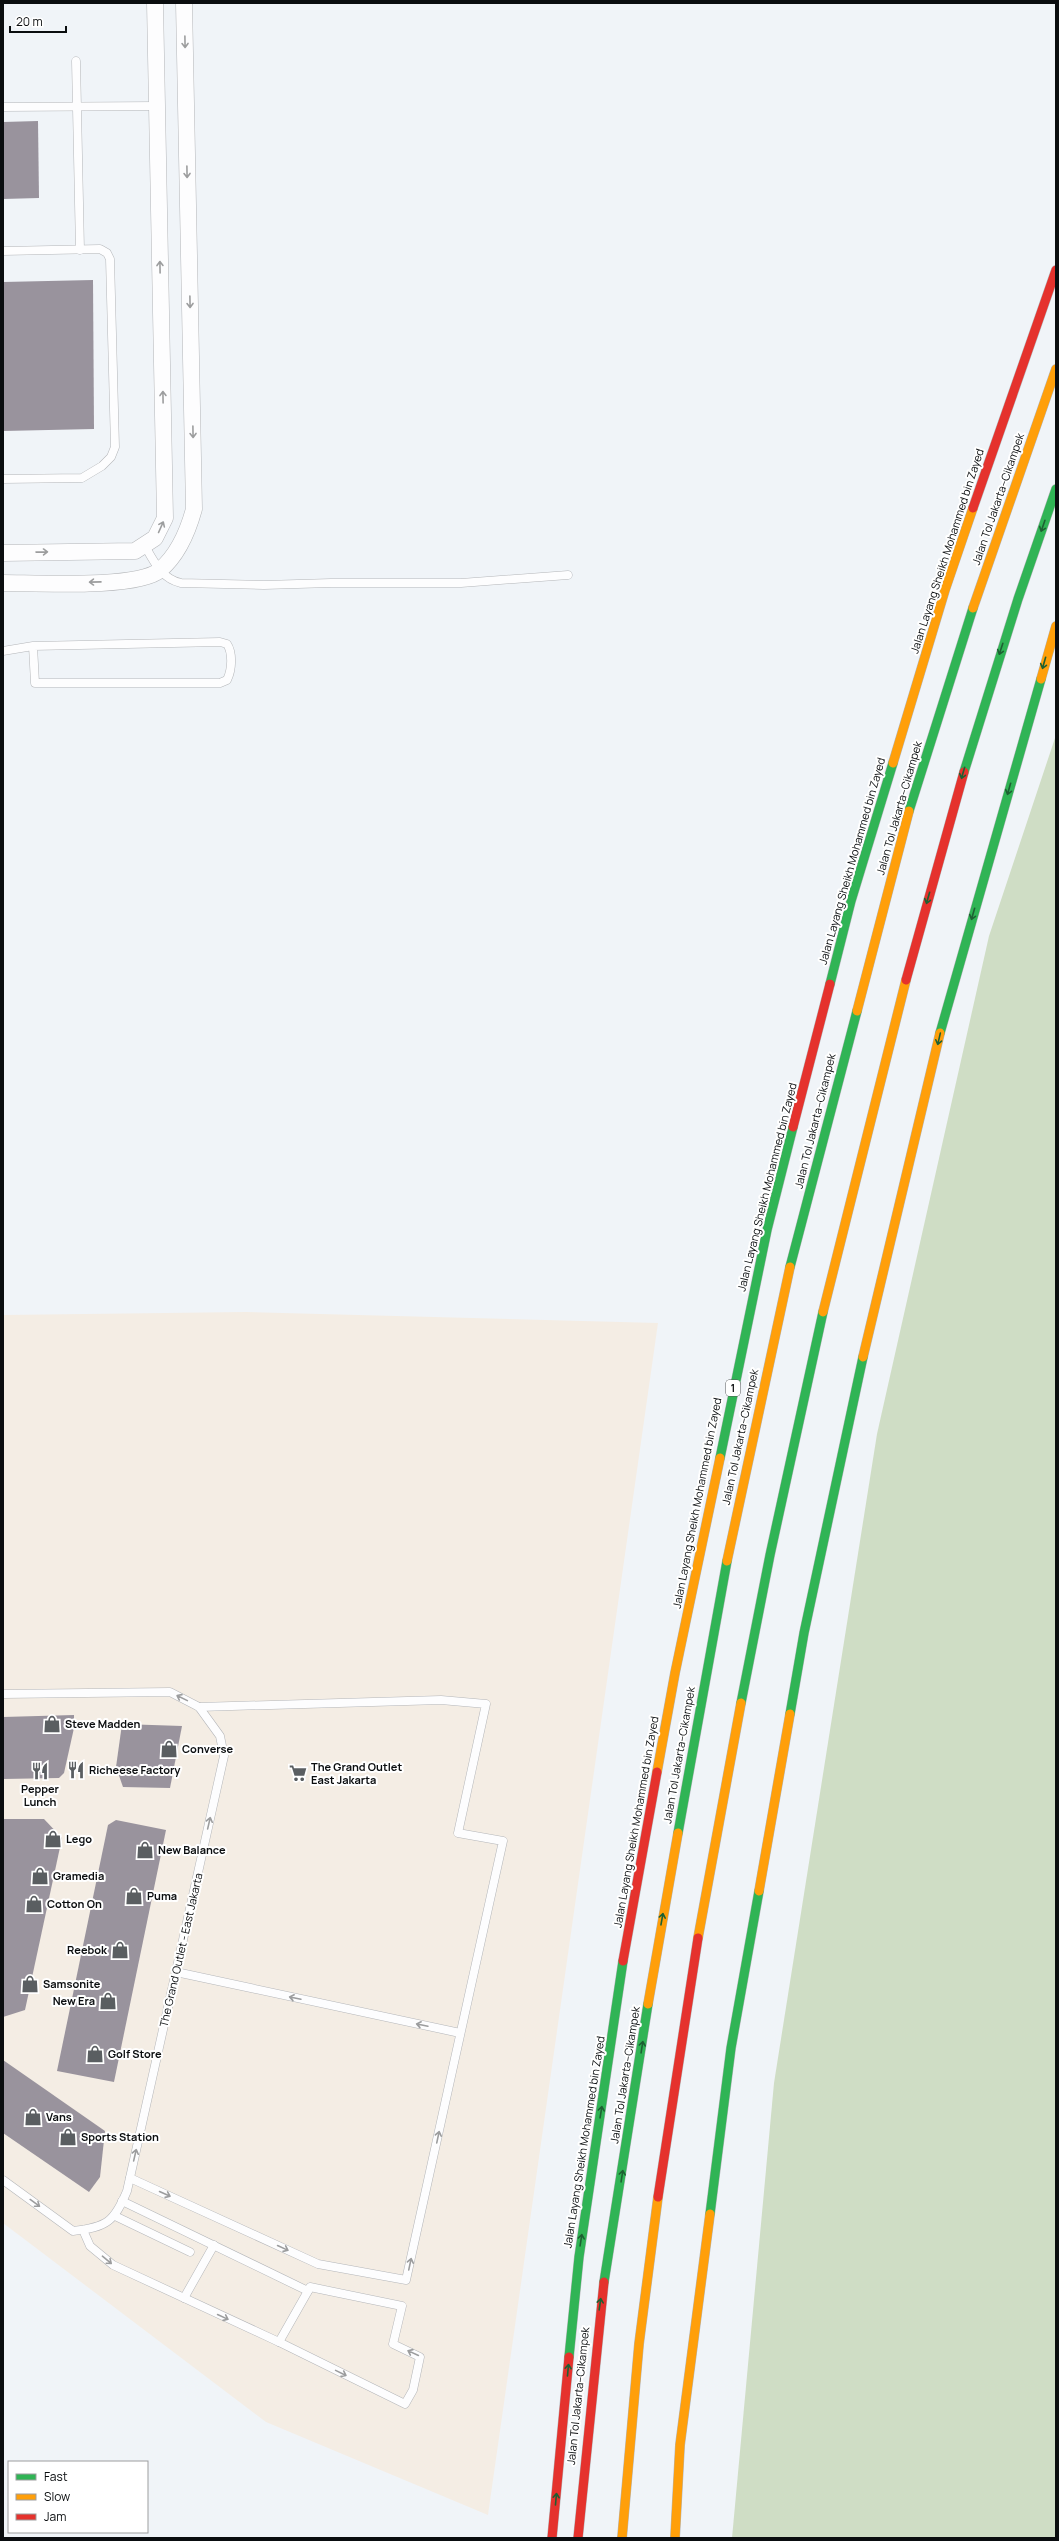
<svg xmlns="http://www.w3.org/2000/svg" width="1059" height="2541" viewBox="0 0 1059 2541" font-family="Manrope,sans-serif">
<rect width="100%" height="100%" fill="#f0f4f8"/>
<path fill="#f4ede4" d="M246 1312 658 1323 488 2515 266 2422 3 2223V1315Z"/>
<path fill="#cfddc5" d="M1056 735V2538H732L774 2083 877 1434 989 936Z"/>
<g fill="#99939d">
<path d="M38 121 39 198 3 199V122Z"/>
<path d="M93 280 94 429 3 431V282Z"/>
<path d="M74 1715V1728L64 1773 59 1778 3 1779V1717Z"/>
<path d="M122 1724 182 1726 170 1788 123 1787 116 1767Z"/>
<path d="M3 1819H44L62 1838 25 2010 3 2017Z"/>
<path d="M116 1820 166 1830 114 2082 57 2071 108 1825Z"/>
<path d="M3 2060 105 2131 100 2177 89 2192 3 2133Z"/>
</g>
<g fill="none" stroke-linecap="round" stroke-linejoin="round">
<g stroke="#b4b6b9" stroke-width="9">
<g id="lane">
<path d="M76 61 80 250"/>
<path d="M3 107 157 106"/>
<path d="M3 251 100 249 107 253 110 259 115 447 111 457 102 466 82 478 3 479"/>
<path d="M145 546C154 562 162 579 181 583L264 585 331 583H461L568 575"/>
<path d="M3 651 33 646 220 642 227 644C233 653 232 670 227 680L220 683H35L33 646"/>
<path d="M3 1694 170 1692 199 1707 220 1736 224 1756 127 2191C114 2222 107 2227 73 2231L3 2180"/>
<path d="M176 1972 460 2033"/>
<path d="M130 2178 318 2264 406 2280 503 1841 458 1833 486 1704 441 1700 199 1707"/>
<path d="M115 2216 190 2252"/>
<path d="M83 2230 90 2246 113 2265 279 2342 405 2404 413 2390 420 2357 393 2344 402 2306 310 2287 308 2291 122 2201"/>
<path d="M184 2298 214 2245"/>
<path d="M279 2342 308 2291"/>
</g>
</g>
<g stroke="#b4b6b9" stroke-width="17">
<g id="street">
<path d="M3 553 135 551 155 538 165 518 155 3"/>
<path d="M3 583C36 583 138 589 160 570 179 554 188 531 194 509L184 3"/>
</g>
</g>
<g stroke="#b4b6b9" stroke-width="10">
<g id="fast">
<path d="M964 772 1018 599 1056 489"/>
<path d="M909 811 973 608"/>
<path d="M830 984 851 901 893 763"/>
<path d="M940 1033 1041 679"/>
<path d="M790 1267 857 1011"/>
<path d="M720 1458 767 1230 793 1127"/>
<path d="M741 1703 770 1555 823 1312"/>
<path d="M790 1714 804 1633 863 1357"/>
<path d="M678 1833 727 1561"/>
<path d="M710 2214 731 2048 759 1891"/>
<path d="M604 2282 648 2004"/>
<path d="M569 2357 579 2257 623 1961"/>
</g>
</g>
<g stroke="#b4b6b9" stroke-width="10">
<g id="slow">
<path d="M973 608 1056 369"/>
<path d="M1041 679 1056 626"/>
<path d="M893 763 945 590 973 508"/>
<path d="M857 1011 909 811"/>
<path d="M823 1312 906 980"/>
<path d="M863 1357 940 1033"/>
<path d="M727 1561 790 1267"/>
<path d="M657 1772 675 1673 720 1458"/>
<path d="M759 1891 790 1714"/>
<path d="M698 1938 741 1703"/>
<path d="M648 2004 678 1833"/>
<path d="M622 2538 639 2344 658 2197"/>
<path d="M675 2538 680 2445 710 2214"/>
</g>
</g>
<g stroke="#b4b6b9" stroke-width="10">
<g id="jam">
<path d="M973 508 1056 270"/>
<path d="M906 980 964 772"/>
<path d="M793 1127 830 984"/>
<path d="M623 1961 657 1772"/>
<path d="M658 2197 698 1938"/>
<path d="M552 2538 569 2357"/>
<path d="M578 2538 604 2282"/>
</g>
</g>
<use href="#lane" stroke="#fdfdfe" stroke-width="8"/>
<use href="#street" stroke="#fdfdfe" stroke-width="16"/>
<use href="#fast" stroke="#30b455" stroke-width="9"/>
<use href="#slow" stroke="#ff9f0a" stroke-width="9"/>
<use href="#jam" stroke="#e5322d" stroke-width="9"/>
</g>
<defs><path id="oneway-shaft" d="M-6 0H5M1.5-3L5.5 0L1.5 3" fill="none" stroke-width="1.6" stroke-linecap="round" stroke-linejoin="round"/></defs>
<g stroke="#9c9d9e">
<use href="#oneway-shaft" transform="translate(185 42) rotate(89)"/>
<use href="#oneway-shaft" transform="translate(187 172) rotate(89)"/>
<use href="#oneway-shaft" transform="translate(160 267) rotate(-91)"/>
<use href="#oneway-shaft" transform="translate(190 302) rotate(89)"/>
<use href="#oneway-shaft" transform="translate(163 397) rotate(-91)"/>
<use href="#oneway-shaft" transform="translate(193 432) rotate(89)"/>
<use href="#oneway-shaft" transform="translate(161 527) rotate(-66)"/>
<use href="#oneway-shaft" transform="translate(42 552) rotate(-1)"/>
<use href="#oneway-shaft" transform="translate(95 582) rotate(179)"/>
<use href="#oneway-shaft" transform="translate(182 1698) rotate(-154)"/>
<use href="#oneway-shaft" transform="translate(209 1823) rotate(-77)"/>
<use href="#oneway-shaft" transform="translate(295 1998) rotate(-168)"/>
<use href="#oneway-shaft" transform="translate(422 2025) rotate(-168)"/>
<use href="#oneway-shaft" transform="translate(438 2137) rotate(-78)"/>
<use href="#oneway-shaft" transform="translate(135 2155) rotate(-77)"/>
<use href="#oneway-shaft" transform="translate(165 2194) rotate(24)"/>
<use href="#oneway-shaft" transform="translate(35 2203) rotate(36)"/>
<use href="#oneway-shaft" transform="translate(283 2248) rotate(25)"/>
<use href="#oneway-shaft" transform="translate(107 2260) rotate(40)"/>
<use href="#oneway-shaft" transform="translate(410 2264) rotate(-78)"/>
<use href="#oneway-shaft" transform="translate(223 2317) rotate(25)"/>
<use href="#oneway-shaft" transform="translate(413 2353) rotate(-155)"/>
<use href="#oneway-shaft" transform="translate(341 2373) rotate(26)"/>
</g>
<g stroke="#1d6032">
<use href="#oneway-shaft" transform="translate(1043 526) rotate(109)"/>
<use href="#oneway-shaft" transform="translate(1001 649) rotate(108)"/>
<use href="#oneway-shaft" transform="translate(1044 663) rotate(106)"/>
<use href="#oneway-shaft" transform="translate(963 773) rotate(106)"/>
<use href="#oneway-shaft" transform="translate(1009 789) rotate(106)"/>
<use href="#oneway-shaft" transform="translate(928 898) rotate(106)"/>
<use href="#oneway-shaft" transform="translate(973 914) rotate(106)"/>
<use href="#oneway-shaft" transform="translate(939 1039) rotate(103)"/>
<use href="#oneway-shaft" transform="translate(662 1919) rotate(-80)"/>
<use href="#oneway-shaft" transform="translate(642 2047) rotate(-81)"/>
<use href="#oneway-shaft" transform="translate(601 2112) rotate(-81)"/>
<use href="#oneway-shaft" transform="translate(622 2176) rotate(-81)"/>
<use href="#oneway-shaft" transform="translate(581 2240) rotate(-81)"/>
<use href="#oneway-shaft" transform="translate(600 2304) rotate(-82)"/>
<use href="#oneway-shaft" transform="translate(568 2370) rotate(-85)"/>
<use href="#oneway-shaft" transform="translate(556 2499) rotate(-85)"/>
</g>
<defs>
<g id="shop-bare" transform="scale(1.38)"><path d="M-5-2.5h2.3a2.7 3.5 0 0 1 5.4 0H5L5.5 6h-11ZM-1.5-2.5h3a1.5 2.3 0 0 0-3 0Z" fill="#5a5e61" stroke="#fff" stroke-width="2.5" paint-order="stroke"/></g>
<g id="restaurant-bare" transform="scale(1.38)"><path d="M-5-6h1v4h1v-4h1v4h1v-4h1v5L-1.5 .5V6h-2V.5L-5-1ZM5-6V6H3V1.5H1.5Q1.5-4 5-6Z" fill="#5a5e61" stroke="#fff" stroke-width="2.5" paint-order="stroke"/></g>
<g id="supermarket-bare" transform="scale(1.38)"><path d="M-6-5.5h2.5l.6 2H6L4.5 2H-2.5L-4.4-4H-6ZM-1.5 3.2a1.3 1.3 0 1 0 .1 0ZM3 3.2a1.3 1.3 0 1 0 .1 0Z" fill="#5a5e61" stroke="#fff" stroke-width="2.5" paint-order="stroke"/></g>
</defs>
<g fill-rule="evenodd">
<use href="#shop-bare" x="52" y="1724"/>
<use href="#shop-bare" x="169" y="1749"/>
<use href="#restaurant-bare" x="76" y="1770"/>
<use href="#restaurant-bare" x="40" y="1771"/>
<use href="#supermarket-bare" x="298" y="1773"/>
<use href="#shop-bare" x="53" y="1839"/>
<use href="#shop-bare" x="145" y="1850"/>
<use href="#shop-bare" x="40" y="1876"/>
<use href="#shop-bare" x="134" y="1896"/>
<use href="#shop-bare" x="34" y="1904"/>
<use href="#shop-bare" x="120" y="1950"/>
<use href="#shop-bare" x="30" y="1984"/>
<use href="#shop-bare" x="108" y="2001"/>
<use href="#shop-bare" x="95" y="2054"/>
<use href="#shop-bare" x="33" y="2117"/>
<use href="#shop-bare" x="68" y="2137"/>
</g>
<g text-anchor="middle" stroke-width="4" stroke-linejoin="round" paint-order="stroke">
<rect fill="#fff" stroke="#545657" stroke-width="1" x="726" y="1380" width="14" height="16" rx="3"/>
<g font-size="10" font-weight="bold" fill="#0a0d0f">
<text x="733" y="1392">1</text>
</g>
<g font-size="11" fill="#0a0d0f" stroke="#fff">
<text transform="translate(998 499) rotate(-71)" y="4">Jalan Tol Jakarta–Cikampek</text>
<text transform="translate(947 551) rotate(-72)" y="4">Jalan Layang Sheikh Mohammed bin Zayed</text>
<text transform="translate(899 808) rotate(-74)" y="4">Jalan Tol Jakarta–Cikampek</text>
<text transform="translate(852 861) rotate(-74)" y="4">Jalan Layang Sheikh Mohammed bin Zayed</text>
<text transform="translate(815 1121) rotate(-76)" y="4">Jalan Tol Jakarta–Cikampek</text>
<text transform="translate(767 1187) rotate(-76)" y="4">Jalan Layang Sheikh Mohammed bin Zayed</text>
<text transform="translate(740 1437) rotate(-78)" y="4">Jalan Tol Jakarta–Cikampek</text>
<text transform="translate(697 1503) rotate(-79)" y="4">Jalan Layang Sheikh Mohammed bin Zayed</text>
<text transform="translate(679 1755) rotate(-80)" y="4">Jalan Tol Jakarta–Cikampek</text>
<text transform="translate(636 1822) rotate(-80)" y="4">Jalan Layang Sheikh Mohammed bin Zayed</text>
<text transform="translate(181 1950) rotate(-77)" y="4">The Grand Outlet - East Jakarta</text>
<text transform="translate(625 2075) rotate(-81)" y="4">Jalan Tol Jakarta–Cikampek</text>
<text transform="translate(584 2142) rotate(-81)" y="4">Jalan Layang Sheikh Mohammed bin Zayed</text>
<text transform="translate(578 2396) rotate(-84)" y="4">Jalan Tol Jakarta–Cikampek</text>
</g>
<g font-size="11" font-weight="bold" fill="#0a0d0f" stroke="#fff" text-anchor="start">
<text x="65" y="1728">Steve Madden</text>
<text x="182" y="1753">Converse</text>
<text x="311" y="1771">The Grand Outlet<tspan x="311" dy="13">East Jakarta</tspan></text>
<text x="89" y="1774">Richeese Factory</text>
<text x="40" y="1793" text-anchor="middle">Pepper<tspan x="40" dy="13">Lunch</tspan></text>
<text x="66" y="1843">Lego</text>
<text x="158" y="1854">New Balance</text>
<text x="53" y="1880">Gramedia</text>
<text x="147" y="1900">Puma</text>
<text x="47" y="1908">Cotton On</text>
<text x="107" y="1954" text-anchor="end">Reebok</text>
<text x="43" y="1988">Samsonite</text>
<text x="95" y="2005" text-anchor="end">New Era</text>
<text x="108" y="2058">Golf Store</text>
<text x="46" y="2121">Vans</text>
<text x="81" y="2141">Sports Station</text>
</g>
</g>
<rect width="1059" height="2541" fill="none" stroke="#0a0d0f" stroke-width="8"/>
<rect x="8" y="2461" width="140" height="72" fill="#ffffff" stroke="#9d9e9f"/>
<rect x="16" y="2474" width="20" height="6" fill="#30b455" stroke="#9d9e9f"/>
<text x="44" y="2481" font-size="12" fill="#0a0d0f">Fast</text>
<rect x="16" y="2494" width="20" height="6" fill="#ff9f0a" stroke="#9d9e9f"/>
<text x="44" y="2501" font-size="12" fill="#0a0d0f">Slow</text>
<rect x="16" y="2514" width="20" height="6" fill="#e5322d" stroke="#9d9e9f"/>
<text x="44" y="2521" font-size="12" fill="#0a0d0f">Jam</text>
<path d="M10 26v6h56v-6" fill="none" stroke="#0a0d0f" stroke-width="2"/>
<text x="16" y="26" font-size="12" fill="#0a0d0f" stroke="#ffffff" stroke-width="3" paint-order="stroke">20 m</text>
</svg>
